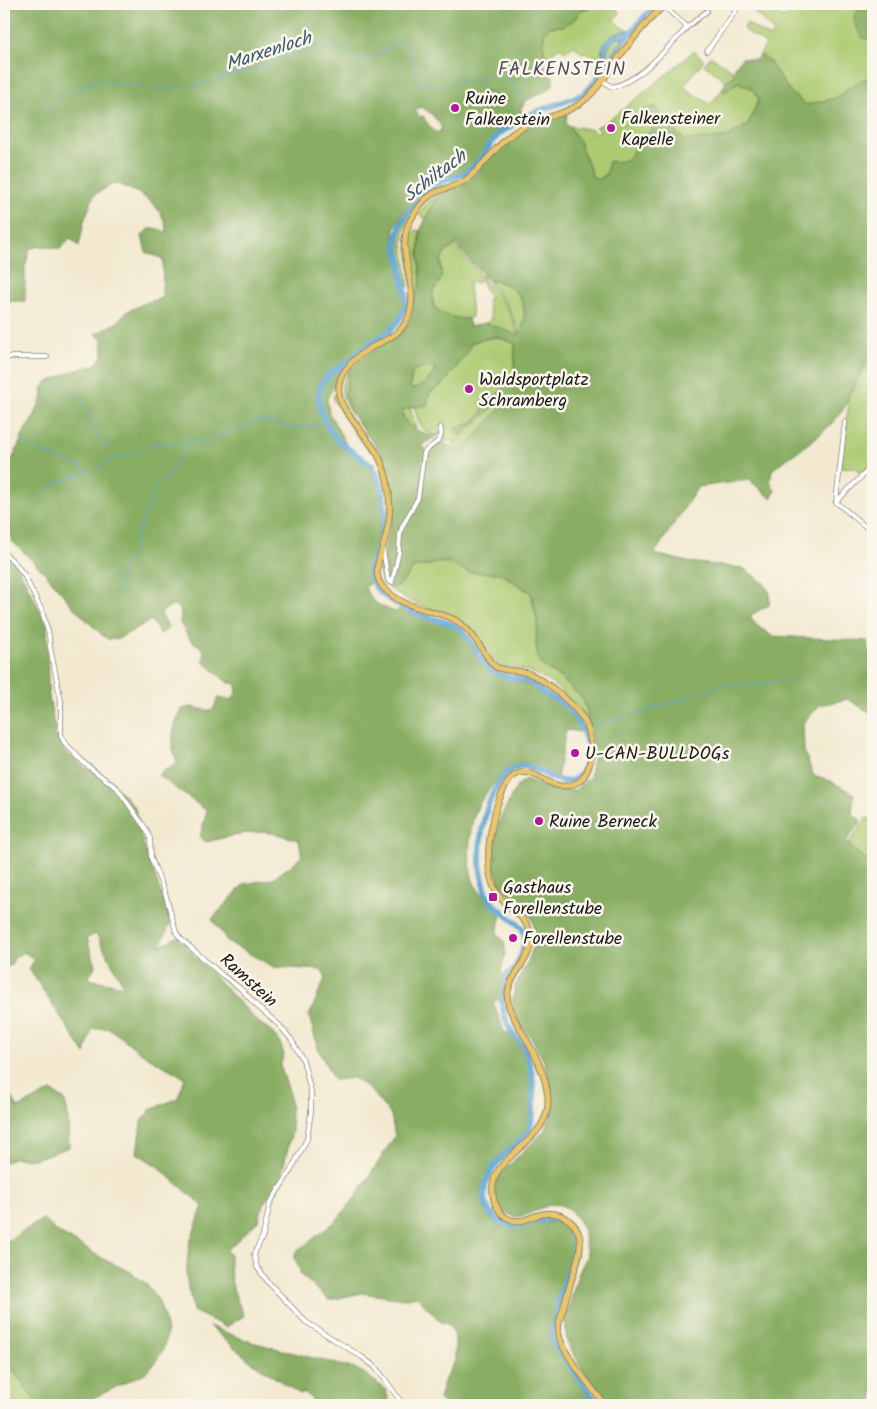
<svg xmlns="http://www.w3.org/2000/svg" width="877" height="1409" viewBox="0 0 877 1409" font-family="Kalam,sans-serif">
<rect width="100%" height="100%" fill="#fbf7ec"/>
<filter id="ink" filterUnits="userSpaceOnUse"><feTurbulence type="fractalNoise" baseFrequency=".02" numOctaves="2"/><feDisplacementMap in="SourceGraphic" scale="10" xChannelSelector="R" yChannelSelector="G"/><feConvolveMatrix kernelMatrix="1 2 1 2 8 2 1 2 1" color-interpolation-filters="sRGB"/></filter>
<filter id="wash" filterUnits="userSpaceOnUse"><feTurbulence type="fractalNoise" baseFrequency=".0096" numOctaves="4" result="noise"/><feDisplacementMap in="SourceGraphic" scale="20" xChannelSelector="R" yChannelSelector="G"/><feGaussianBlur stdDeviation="1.12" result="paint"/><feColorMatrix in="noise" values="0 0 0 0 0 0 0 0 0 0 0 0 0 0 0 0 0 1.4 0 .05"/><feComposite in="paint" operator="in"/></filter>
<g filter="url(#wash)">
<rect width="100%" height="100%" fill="#f2e9d0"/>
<g fill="#acca71" stroke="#647346">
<path d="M599 4H622L616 10 620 13 614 20 621 27 630 30 617 33 601 49 603 57 601 58 597 56 593 60 585 52 582 53 574 46 565 52 561 47 545 57 543 43 545 31 550 27 563 26 574 20 580 11Z"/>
<path d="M752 4H776L774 9 780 17C787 18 790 15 794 10L795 4H869L873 5V19L871 12 870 40 873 38V75L856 83 836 98 806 105 790 92 768 60 760 55 766 44 743 29 747 23 770 38 774 33 750 7Z"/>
<path d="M619 37 624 38 608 58 606 56C607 47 611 42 619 37Z"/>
<path d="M694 51 704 60 684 86C693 95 701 97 710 105L722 90 725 92 738 82 751 88 759 99 748 125 726 138 685 141 669 126 656 106 645 110 653 121 654 126 650 133 637 144 632 155 627 160 620 162 598 180 593 177 578 139 569 126 594 130 596 133 600 132 598 127H596C609 122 620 111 631 103 652 86 673 69 694 51Z"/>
<path d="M711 56 735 72 733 77 726 81 704 65Z"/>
<path d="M442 193 435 200 426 219 418 214 430 200Z"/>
<path d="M416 206 417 207 404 231 403 244 409 287H408C404 278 403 270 402 260 397 235 399 226 416 206Z"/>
<path d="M416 230 420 231 419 255 421 281 414 301 407 238Z"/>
<path d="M456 244 461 254 477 271 480 282 469 283 472 317C456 322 430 316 433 294 434 288 440 283 441 277 442 273 441 269 441 265 440 255 449 249 456 244Z"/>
<path d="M480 274C496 292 513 311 517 335L486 323 491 319 487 299 490 298 489 295 486 293Z"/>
<path d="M489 281C519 281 533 310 519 335 514 314 503 298 489 281Z"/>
<path d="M496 337 515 343V360L514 375 473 422 462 428 461 436 499 401 503 405 466 449C460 451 456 451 450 448L456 441H442V437L434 429 433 433C419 432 418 419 414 407L428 401 429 394 444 383 468 352 471 343 480 340Z"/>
<path d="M873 352V463L861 475 854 467 840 468 849 402H847L850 390H853L857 381Z"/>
<path d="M423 367 434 368 435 371C431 378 421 388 412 389L410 387 412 372Z"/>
<path d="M349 370 345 395 350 412C340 394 338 387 349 370Z"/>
<path d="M336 392 340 403 372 449 371 451H369L352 429 334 401 333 396Z"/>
<path d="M410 408 416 428C407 427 403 419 402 411L404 409Z"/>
<path d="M444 562 469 572 500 573 531 593 537 620 536 647 543 666 561 678 583 699 587 711 588 722C573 701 552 679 528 671 517 667 504 670 495 662 492 660 490 656 488 653 479 642 470 628 458 619 448 613 436 612 425 608 412 603 400 596 389 588L399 586 413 568Z"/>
<path d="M867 817 873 822V860L864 859 848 844Z"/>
<path d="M4 1351 8 1356 14 1371 38 1405H12L4 1388Z"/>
</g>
<g fill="#89ae63" stroke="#526540" fill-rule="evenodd">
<path d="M4 4H599L580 11 574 20 563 26 550 27 545 31 543 43 545 57 543 62 553 77V85L548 90 523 102 524 105 520 108 524 115 504 130 502 128 496 133 497 135 474 164 465 172 439 181 412 204 403 214 394 228V241L400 265 398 275 402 281 404 296 403 305 400 316 394 324 380 335 369 341 342 365 345 367 336 385 329 394 327 400 329 413 347 446 375 465 371 471C386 493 383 522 376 546 372 559 363 569 370 583L365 587C369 601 383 609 397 612L400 607 423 618 436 620 454 627 469 640 489 672 533 687 569 710 572 720 580 726 581 732 566 730 557 777C544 775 534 762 521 764 512 764 505 772 499 778 490 788 480 799 475 813 469 828 467 865 473 881 478 893 492 904 501 913L497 934 505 942 503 944 504 946H505V955L501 971 506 977 500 999 493 1001 504 1032 509 1033 524 1051 530 1070 533 1102 527 1131 495 1162 484 1181 481 1193 485 1210 495 1222 501 1226 516 1228 557 1221C570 1230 572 1238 572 1253 566 1274 544 1327 553 1346 559 1358 569 1367 577 1377 584 1386 590 1396 597 1405H445L439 1399 445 1379 455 1361V1336L450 1325 441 1322 416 1296 404 1299 362 1293 329 1300 302 1276 295 1258V1253L335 1222 356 1197 395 1136 391 1115 369 1089 354 1078 334 1080 319 1051 309 1016 326 976 321 970 274 967 228 942 212 919 244 884 272 879 292 865 302 856 299 840C290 838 281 834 272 833 250 830 227 837 206 842L200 837 207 811 158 775 177 762C169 742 172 729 182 709L191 707 211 711C216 707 215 703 218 698L231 700 235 695 237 688 234 683H228L204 662V651L201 647 190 640 180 623 181 613 179 608 174 605 165 609 161 614 169 628 160 634 151 620 118 639H108L102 635 74 608 47 575 11 540 4 504V474L6 466 14 456 25 430 34 417 43 396 42 389 46 383 71 372 95 365 103 355 102 339 95 334 118 322 126 312 145 303 162 298 163 259 146 252 142 236C150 225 158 228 167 233 164 204 140 192 115 183L94 195 84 221 79 246 70 238 60 249 43 246 30 248 25 268V301H4V133L5 132 6 117H4ZM481 94H492L493 101 487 108 482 107 480 101ZM420 107C429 110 437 119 442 128L440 131 437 133C430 128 427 123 423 116L419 117 415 110Z"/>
<path d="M865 7C876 14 873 27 873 38L870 40 863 38C856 26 846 14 865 7Z"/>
<path d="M760 55 768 60 790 92 806 105 836 98 856 83 873 75V352L857 381 853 391 850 390C849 394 849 398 847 402 836 429 794 452 772 470L770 481 775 491 771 498 749 480 698 487 654 554 688 562 743 568 763 582 770 593 769 605 752 614 750 617 755 624 772 636 867 641 873 677V715L848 699 820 705 803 723 804 751 813 775 826 779 854 794 852 813 861 821 846 842 864 859 873 860V1405H608L588 1379 567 1342 565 1320 578 1275 587 1256 583 1229 579 1221 569 1209 561 1205 551 1204 526 1215 515 1217 503 1211 496 1201 494 1190 498 1176 544 1131 550 1119 553 1109V1100L548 1075 544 1061 532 1039 515 1018 512 1004 515 986 529 959 535 940 533 921 525 907 509 895 499 883 494 868V843L500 819 517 786 526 779 549 789 575 790 590 777 594 749 588 722 587 711 583 699 561 678 543 666 538 658 536 647 537 620 531 593 500 573 469 572 444 562 413 568 399 586 389 588 382 582 379 570 390 528 392 495 384 461 380 452 350 412 345 395 349 370 375 348 405 327 411 317 414 301 421 281 419 255 421 229 435 200 442 193 467 182 493 154 517 132 567 113 566 123 578 139 593 177 598 180 606 175 609 161C619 162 628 163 633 151 634 149 635 146 636 144 642 137 648 136 654 126L653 121 644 110 656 106 669 126 685 140 726 138 748 125 759 99 751 88 738 82 725 92 722 90 726 81 733 77 735 67 742 58 756 60ZM458 243 461 251 489 281C519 281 533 309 519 335H517L486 323 470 326 468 319C452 318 428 315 433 292 435 287 439 284 441 279 443 274 440 268 440 263 441 254 451 248 458 243ZM496 337 515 343V360L513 376 473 422 455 429 461 436 499 402 503 404 466 449C450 453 450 443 442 443 437 443 431 449 427 452L422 445 439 435 438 434 429 435C417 431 403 425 402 411L408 408 427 405 429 394 444 383 468 352 471 343 480 340ZM423 367 434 368 435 371C431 378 421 388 412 389L410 386 412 372Z"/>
<path d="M4 552 13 558 47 624 48 691 56 736 65 752 83 766 117 788 135 807 141 837 171 922 160 946 177 937 258 1022 270 1030 279 1041 284 1054 280 1066 289 1091 292 1131 279 1184 263 1204 259 1220 226 1251 230 1254C229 1282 233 1291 244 1316L226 1327 193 1311 186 1276 189 1245 203 1206 157 1166 137 1153 141 1123 150 1110 178 1098 185 1078 143 1054 109 1028 92 1029 85 1054 29 969 35 959 23 952 15 957 10 966H4ZM96 934 124 986 88 979 95 966 87 938Z"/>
<path d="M4 1081 18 1108 51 1091 65 1100 68 1117 69 1147 35 1159 13 1158 4 1163Z"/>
<path d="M43 1219 56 1231 107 1261 131 1272 146 1284 158 1300 164 1316 167 1333 163 1350 155 1363 145 1373 83 1403 81 1405H38L14 1371 8 1356 4 1351V1243Z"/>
<path d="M209 1326 251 1342 356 1369 365 1374 385 1389 391 1405H319C313 1402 309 1396 304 1392L300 1394 250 1361Z"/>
</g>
<path fill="#5fa5d5" stroke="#3e6078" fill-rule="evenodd" d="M630 30 633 32 614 56 603 74 600 76 596 75 605 63C600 49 602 39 618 33 622 31 626 32 630 30ZM619 37 624 38 608 58 606 56C607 47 611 42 619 37Z"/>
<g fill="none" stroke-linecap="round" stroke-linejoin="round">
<g stroke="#5fa5d5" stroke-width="1">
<path d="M496 75C510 77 520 94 527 105"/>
<path d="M194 86 264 66C271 62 277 59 285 57 289 56 293 56 296 54 307 49 317 42 330 45 341 48 353 60 366 58 382 56 388 46 399 39 413 52 413 68 421 84L442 85 454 83 461 80 493 77"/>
<path d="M42 109 53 104 60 96 88 84 100 81 158 88H185"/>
<path d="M511 118 515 124"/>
<path d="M498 135 499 129 514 115"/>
<path d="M52 381C62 386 75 392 82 401 89 411 94 427 98 438"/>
<path d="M23 442 38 451 82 467 88 472"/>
<path d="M100 442 110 450"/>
<path d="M96 467 116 458 136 454 149 445 159 443H191L211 439 258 421 302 428 325 422"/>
<path d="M27 505 60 481 91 471"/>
<path d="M150 507 151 494 156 486 167 476 190 444"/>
<path d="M132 551 145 512 149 510"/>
<path d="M117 594 122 571 130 555"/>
<path d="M591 725 627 717 728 684H766L792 679"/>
</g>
<g stroke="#5fa5d5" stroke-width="6">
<path d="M627 37 646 15 658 4"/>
<path d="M599 1405 553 1343 552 1330 560 1296 574 1253V1244L570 1230 565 1224 558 1219H547L517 1226 508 1225 498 1220 489 1212 484 1197 485 1184 493 1168 503 1156 529 1132 533 1114 534 1098 532 1074 528 1057 523 1045 512 1033 505 1018 502 1001 508 974 515 968 521 955 525 940 522 928 492 903 485 893C485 883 480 874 480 863 479 834 487 787 512 769 534 753 563 803 583 770 587 763 588 754 587 746 585 730 573 710 559 701 554 698 548 697 543 693 538 689 536 684 529 682 517 677 499 678 489 668 476 656 473 636 455 626 444 620 432 619 421 615 407 611 390 601 379 591 360 571 377 556 382 535 387 517 385 485 374 470 367 460 356 455 346 447 330 436 315 409 320 389 323 376 335 370 345 364 351 360 357 353 363 348 379 337 395 332 403 312 409 298 405 291 402 277 399 267 402 276 401 265 401 262 399 257 398 253 395 241 397 230 404 219 413 204 429 190 443 182 452 177 463 176 471 169 482 160 488 146 497 136 505 128 518 122 528 116 544 106 568 103 584 93 592 87 598 78 603 70"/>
</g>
</g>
</g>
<g filter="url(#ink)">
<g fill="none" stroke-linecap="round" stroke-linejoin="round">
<g stroke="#878276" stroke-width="5.5">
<g id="minor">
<path d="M663 6 684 24 686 28"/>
<path d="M707 51 737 9 738 4"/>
<path d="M602 80 612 87C640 81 665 50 685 30L686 28 707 11"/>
<path d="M4 357H47"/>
<path d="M836 502 845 422"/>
<path d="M836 502 873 465"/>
<path d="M836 502 873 533"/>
<path d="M383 549 388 580 390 582H392L399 552 400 535 402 527 418 498 424 453C430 444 446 442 440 427"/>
<path d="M4 553 15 563 24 575 42 611 49 635 50 647 61 701V736L64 742 85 764 117 788 146 829 150 838 151 858 166 896 176 932 180 938 222 975 240 988 258 1007 278 1024 291 1039 303 1060 311 1092V1112L307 1139 290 1172 270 1203 263 1236 254 1254 257 1267 268 1282 306 1322 362 1357 375 1367 385 1379 403 1405"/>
</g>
</g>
<g stroke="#878276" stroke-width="7">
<path id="major" d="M605 1405C593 1389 562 1353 559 1335 557 1326 560 1318 563 1310 566 1297 570 1285 574 1272 576 1264 580 1255 580 1247 581 1241 579 1233 576 1228 569 1217 555 1211 543 1214 536 1215 530 1218 524 1220 507 1224 495 1211 493 1195 487 1153 551 1145 548 1098 546 1074 534 1052 522 1032 517 1023 510 1013 508 1003 503 977 533 962 531 937 529 920 515 913 504 902 484 883 487 846 493 822 495 809 504 782 515 775 535 763 551 796 576 783 583 780 585 775 588 769 591 760 593 752 591 743 590 737 589 730 586 724 578 707 546 680 528 673 518 670 506 672 496 667 491 664 487 657 484 652 476 640 467 626 453 619 429 608 402 609 383 587 373 575 378 563 382 550 385 540 388 529 389 519 391 498 388 474 378 455 368 438 353 423 343 406 329 379 352 358 374 346 382 342 393 337 400 330 403 327 406 322 408 318 421 287 394 252 410 221 415 212 423 200 431 195 442 188 456 187 466 180 485 165 497 143 518 130 539 117 567 116 586 99 597 89 606 76 614 64 630 42 646 21 666 4"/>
</g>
<use href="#minor" stroke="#fff" stroke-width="4"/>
<use href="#major" stroke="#ebc669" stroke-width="5"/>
</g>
</g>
<g fill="#b5179e" stroke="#fbf7ec" stroke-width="2">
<circle cx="455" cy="108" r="5"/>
<circle cx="611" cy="128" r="5"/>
<circle cx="469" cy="389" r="5"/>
<circle cx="575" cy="753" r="5"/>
<circle cx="539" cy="821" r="5"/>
<rect x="488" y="892" width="10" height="10" rx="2.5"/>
<circle cx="513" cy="938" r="5"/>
</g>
<g text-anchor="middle" stroke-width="5" stroke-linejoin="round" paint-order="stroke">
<g font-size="18" fill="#1c1c1c" stroke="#fbf7ec" text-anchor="start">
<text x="465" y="104">Ruine<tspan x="465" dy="21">Falkenstein</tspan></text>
<text x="621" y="124">Falkensteiner<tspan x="621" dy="21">Kapelle</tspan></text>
<text x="479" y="385">Waldsportplatz<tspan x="479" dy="21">Schramberg</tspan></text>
<text x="585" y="759">U-CAN-BULLDOGs</text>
<text x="549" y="827">Ruine Berneck</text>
<text x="503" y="893">Gasthaus<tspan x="503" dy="21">Forellenstube</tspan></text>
<text x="523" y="944">Forellenstube</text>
</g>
<g font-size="18" fill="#1c1c1c" stroke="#fbf7ec">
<text transform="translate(249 980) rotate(42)" y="6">Ramstein</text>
</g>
<g font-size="19" font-style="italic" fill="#3a5a6f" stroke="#fbf7ec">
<text transform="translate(268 50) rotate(-18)" y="7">Marxenloch</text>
<text transform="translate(434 175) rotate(-37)" y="7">Schiltach</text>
</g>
<g font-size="19" letter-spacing="1" fill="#564c5c" stroke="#fbf7ec">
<text x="562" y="75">FALKENSTEIN</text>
</g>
</g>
<rect width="877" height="1409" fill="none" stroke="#fbf7ec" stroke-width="20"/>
</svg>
